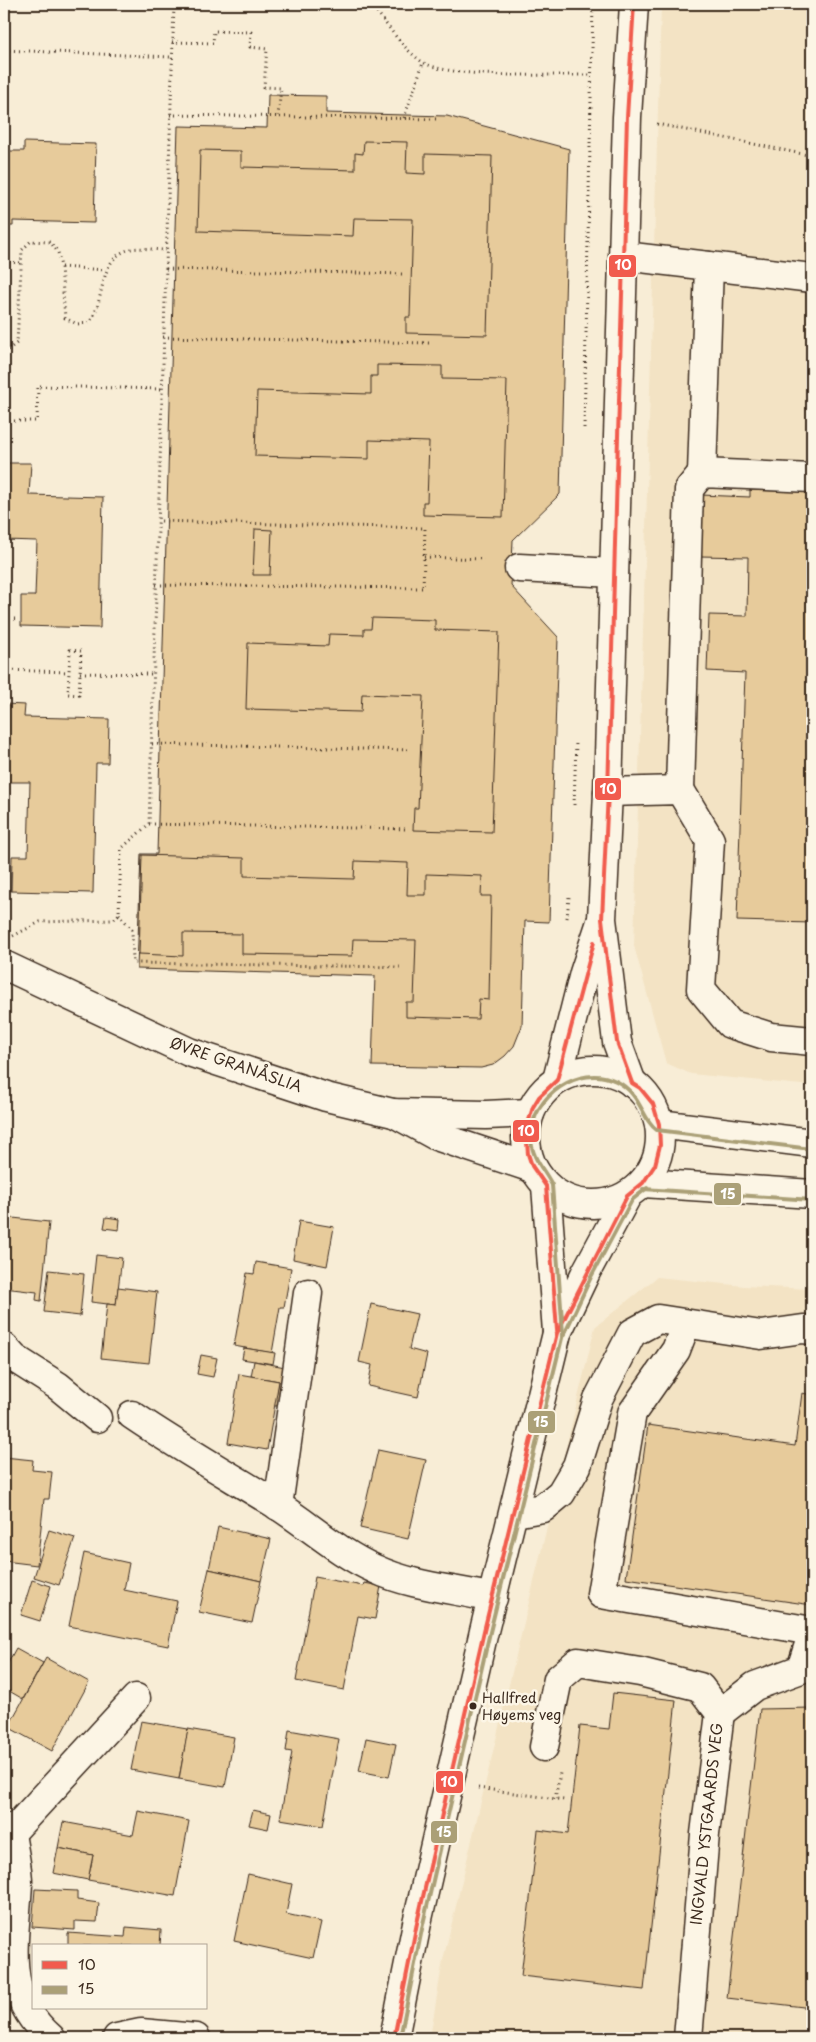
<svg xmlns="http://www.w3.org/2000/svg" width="816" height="2042" viewBox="0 0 816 2042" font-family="'Playpen Sans',sans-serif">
<rect width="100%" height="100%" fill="#f8edd6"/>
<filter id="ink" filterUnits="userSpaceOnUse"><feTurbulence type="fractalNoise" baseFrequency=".02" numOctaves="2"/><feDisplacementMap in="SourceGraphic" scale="10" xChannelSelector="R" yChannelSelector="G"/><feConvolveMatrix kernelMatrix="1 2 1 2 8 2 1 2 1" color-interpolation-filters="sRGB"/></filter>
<g filter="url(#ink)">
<g fill="#f3e3c4">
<path d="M661 4H812V1086L691 1074 666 1063 634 946Z"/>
<path d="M657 1277 744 1286 812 1289V2038H430L443 1960 595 1327Z"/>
</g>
<g fill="#e7cb9b" stroke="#3b2a1e">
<path d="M268 95 326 96V113L447 116 569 149 560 494 513 540 511 586 558 637 549 922 525 921 522 1026 514 1046 505 1056 493 1065 481 1068 372 1066 375 976 137 969 141 854H157L178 126 267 128Z"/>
<path d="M364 141 407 142 406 173 425 174V154L492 156 487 335 406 333V317H410L413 219 354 218 353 236 198 231 200 150 241 151V167L355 170V153L363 154Z"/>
<path d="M24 142 96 144 94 223 13 221V226H4V151H24Z"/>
<path d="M377 365 442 366V379L507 380 503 517 423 515V502H427L429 442 369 440V459L255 456 257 391 371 394V376H377Z"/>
<path d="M4 463H31L29 495 103 497 100 628 21 626V596H35L37 541 4 540Z"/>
<path d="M750 490 812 492V923L737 921 745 673 707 671 709 615 747 616 748 557 700 556 701 495 750 497Z"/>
<path d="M255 529 272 530 270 575H253Z"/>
<path d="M372 618 435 620V630L499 632 492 832 413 830 414 808H418L423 696 362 694 361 712 246 709 248 643 328 646 329 634 364 635V629H371Z"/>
<path d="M4 704 25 705 24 717 109 719 108 763H96L93 893 11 891 12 856H28L30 782H4Z"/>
<path d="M142 855 244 858V876L354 879 355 861 408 863 407 895H426V874L482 876 481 896H491L489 1000 479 999 478 1019 406 1017V1002H414L416 940 353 939 352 956 242 954V934L183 933V956L139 954Z"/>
<path d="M4 1217 49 1222 41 1301 36 1300 37 1292 4 1288Z"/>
<path d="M106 1217 120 1219 119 1230 104 1228Z"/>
<path d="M299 1221 334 1227 327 1266 293 1259Z"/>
<path d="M96 1255 122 1258 116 1305 91 1302Z"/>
<path d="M256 1262 291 1268 284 1307H280L272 1353 234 1346 247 1273 254 1274Z"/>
<path d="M49 1270 84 1274 80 1316 44 1312Z"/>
<path d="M118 1287 157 1292 149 1363 101 1358 107 1304 116 1305Z"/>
<path d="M371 1304 417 1314 409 1349 427 1354 418 1397 368 1386 372 1365 359 1362Z"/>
<path d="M244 1348 275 1353 273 1364 242 1359Z"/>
<path d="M201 1355 217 1358 213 1377 197 1374Z"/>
<path d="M254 1361 285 1367 278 1406H274L279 1381 251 1376Z"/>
<path d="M239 1374 279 1381 267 1450 228 1443Z"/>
<path d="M802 1393 812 1395V1605L626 1578 648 1425 795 1446Z"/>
<path d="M378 1450 426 1460 408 1539 360 1528Z"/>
<path d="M4 1457 33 1460 32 1470 52 1472 49 1499H44L37 1565 4 1561Z"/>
<path d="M218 1527 271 1539 261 1581 209 1569Z"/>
<path d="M49 1530 75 1538 59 1585 34 1577Z"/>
<path d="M84 1553 129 1563 124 1590 177 1601 168 1646 69 1626Z"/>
<path d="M209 1569 261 1581 252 1623 199 1612Z"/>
<path d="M315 1577 363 1586 364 1583 381 1586 375 1619 358 1616 344 1690 296 1681Z"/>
<path d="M32 1580 51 1586 40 1621 21 1615Z"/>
<path d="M16 1648 43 1663 23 1699 4 1688V1670Z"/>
<path d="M46 1658 89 1682 52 1751 8 1727Z"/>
<path d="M613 1693 676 1700 644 1990 521 1976 538 1830 568 1834 580 1726 609 1729Z"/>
<path d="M812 1708V2008L727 1998 760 1709Z"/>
<path d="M141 1721 188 1729 179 1779 131 1770Z"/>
<path d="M188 1729 234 1737 225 1787 179 1779Z"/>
<path d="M289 1730 339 1739 323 1826 280 1819 292 1752 286 1751Z"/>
<path d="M366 1738 396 1744 389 1777 359 1771Z"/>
<path d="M253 1810 271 1814 268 1829 249 1825Z"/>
<path d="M138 1811 189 1821 175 1896 88 1880 93 1855 58 1848 63 1822 133 1835Z"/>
<path d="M58 1848 93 1855 88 1880 53 1873Z"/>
<path d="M248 1874 292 1884 286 1914 321 1922 313 1958 234 1941Z"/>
<path d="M35 1889 77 1891V1900L99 1903 97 1922 75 1921V1930L32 1927Z"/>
<path d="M126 1927 161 1930 160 1946H68V1933L125 1937Z"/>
</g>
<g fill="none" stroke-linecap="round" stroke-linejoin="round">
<g stroke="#3b2a1e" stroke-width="31">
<g id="minor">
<path d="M624 256 812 278"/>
<path d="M702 473 709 266"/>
<path d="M519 568 614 573"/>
<path d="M680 790 689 489 702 473 812 478"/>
<path d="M608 792 680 790 710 840 701 989 730 1024 771 1037 812 1041"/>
<path d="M4 965 189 1052 326 1097 393 1113 486 1115 530 1113"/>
<circle cx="593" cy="1137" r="67"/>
<path d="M557 1080 584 973 601 922"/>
<path d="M632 1083 617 1042 602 919 608 792 627 117 634 4"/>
<path d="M394 1113 436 1136 532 1168"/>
<path d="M659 1124 812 1143"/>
<path d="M643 1183 812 1194"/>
<path d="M546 1186 557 1332"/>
<path d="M686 1324 676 1350 632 1413 601 1594 812 1631"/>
<path d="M4 1347 14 1358 58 1386 97 1418"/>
<path d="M132 1415C179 1447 228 1475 277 1505 310 1526 339 1553 375 1569 411 1586 454 1589 493 1598"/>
<path d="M278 1506 308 1293"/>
<path d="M514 1513 543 1508 561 1493 577 1466 598 1399 632 1333 658 1319 761 1335 803 1329 812 1330"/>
<path d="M720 1713 755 1686 801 1669 812 1635"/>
<path d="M544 1747 558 1679 578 1662 640 1672 700 1687 720 1713 705 1834 688 2038"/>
<path d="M4 1827 11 1833C13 1849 18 1867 18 1883 15 1944 0 1994 51 2038"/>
<path d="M11 1833 136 1698"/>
<path d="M117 2038 141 2033 196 2038"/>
<path d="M394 2038 417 1923 484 1631 557 1333 586 1272 627 1196"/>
</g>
</g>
<g stroke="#3b2a1e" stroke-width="3" stroke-dasharray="1 4" stroke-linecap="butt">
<path d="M371 4C386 23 401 47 421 61 447 80 556 74 592 75"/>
<path d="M172 42 213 43 214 31 251 32 250 47 267 49 264 87 281 88 278 116"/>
<path d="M4 50 171 57"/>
<path d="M170 115 438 119"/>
<path d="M404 118 423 63"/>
<path d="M657 124 812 156"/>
<path d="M4 262 22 263"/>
<path d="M61 267 106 270"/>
<path d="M166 269 405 274"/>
<path d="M163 337 429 343"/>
<path d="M4 353 17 343 22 250 31 241 50 242 58 252 61 267 65 318 77 324 89 323C107 300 96 258 131 249 141 247 155 250 166 250"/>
<path d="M4 421H37L38 386 161 389"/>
<path d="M584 428 593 4"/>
<path d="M424 557 484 559"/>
<path d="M156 585 423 588 425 528 158 521"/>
<path d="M4 619H16"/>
<path d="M70 650 81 651 79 695 68 694Z"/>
<path d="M4 670 69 672"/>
<path d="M80 673 154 674"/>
<path d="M152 744 410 750"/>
<path d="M574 805 576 742"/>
<path d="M149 824 407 829"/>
<path d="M119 914 132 930 133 963 400 967"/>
<path d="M567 918 569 897"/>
<path d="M13 936 40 922 113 920 119 914 121 849 149 824 174 4"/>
<path d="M478 1788 564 1800"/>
<path d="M555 1799 560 1773"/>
</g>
<use href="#minor" stroke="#fcf5e5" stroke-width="28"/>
<g stroke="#fcf5e5" stroke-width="8">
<g id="bus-1">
<path d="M557 1330 546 1186 532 1166 528 1154 526 1130 533 1107 539 1097 557 1080 594 942"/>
<path d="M394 2038 417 1923 484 1631 557 1333 627 1196 643 1183 655 1165 660 1145 659 1124 653 1104 640 1088 632 1083 617 1042 602 919 608 792 627 117 634 4"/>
</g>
</g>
<g stroke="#fcf5e5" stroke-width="8">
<g id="bus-2">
<path d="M643 1189 812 1200"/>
<path d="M564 1335 592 1275 632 1200 647 1188"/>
<path d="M400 2038 423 1924 490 1632 563 1334 552 1185C544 1169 531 1158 531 1137 531 1097 579 1063 616 1081 642 1094 641 1119 657 1130L811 1149"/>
</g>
</g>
<use href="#bus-1" stroke="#f15b4e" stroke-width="4"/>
<use href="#bus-2" stroke="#aba077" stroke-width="4"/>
</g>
</g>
<circle fill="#3b2a1e" stroke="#fcf5e5" stroke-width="2" cx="473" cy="1706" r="4.5"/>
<g text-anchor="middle" stroke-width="5" stroke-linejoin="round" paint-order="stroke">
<g font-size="14" fill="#3b2a1e" stroke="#fcf5e5" text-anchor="start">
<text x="482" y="1703">Hallfred<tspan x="482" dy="17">Høyems veg</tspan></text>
</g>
<g font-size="15" fill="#3b2a1e" stroke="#fcf5e5">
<text transform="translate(236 1065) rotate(19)" y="5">ØVRE GRANÅSLIA</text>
<text transform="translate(707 1824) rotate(-84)" y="5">INGVALD YSTGAARDS VEG</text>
</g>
</g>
<g stroke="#fcf5e5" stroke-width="2">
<rect x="608" y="254" width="29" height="24" rx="5" fill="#f15b4e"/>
<rect x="594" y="777" width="28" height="24" rx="5" fill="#f15b4e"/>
<rect x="512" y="1119" width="28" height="24" rx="5" fill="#f15b4e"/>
<rect x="713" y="1182" width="29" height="24" rx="5" fill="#aba077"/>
<rect x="527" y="1410" width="29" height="24" rx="5" fill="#aba077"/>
<rect x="435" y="1770" width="29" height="24" rx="5" fill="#f15b4e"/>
<rect x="430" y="1820" width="28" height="24" rx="5" fill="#aba077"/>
</g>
<g font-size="14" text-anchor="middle" font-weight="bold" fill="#fff">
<text x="623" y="270">10</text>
<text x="608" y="794">10</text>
<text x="526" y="1136">10</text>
<text x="728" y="1199">15</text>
<text x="541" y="1427">15</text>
<text x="449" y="1787">10</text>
<text x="444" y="1837">15</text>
</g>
<rect width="816" height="2042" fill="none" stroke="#fcf5e5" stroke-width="20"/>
<rect x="10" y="10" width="796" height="2022" fill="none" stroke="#3b2a1e" stroke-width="2" filter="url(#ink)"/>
<rect x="32" y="1944" width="175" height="65" fill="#fcf5e5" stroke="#afa495"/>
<rect x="42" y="1961" width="25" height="8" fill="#f15b4e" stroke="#afa495"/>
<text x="78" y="1970" font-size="15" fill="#3b2a1e">10</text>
<rect x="42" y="1986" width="25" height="8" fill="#aba077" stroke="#afa495"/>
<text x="78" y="1994" font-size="15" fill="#3b2a1e">15</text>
</svg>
